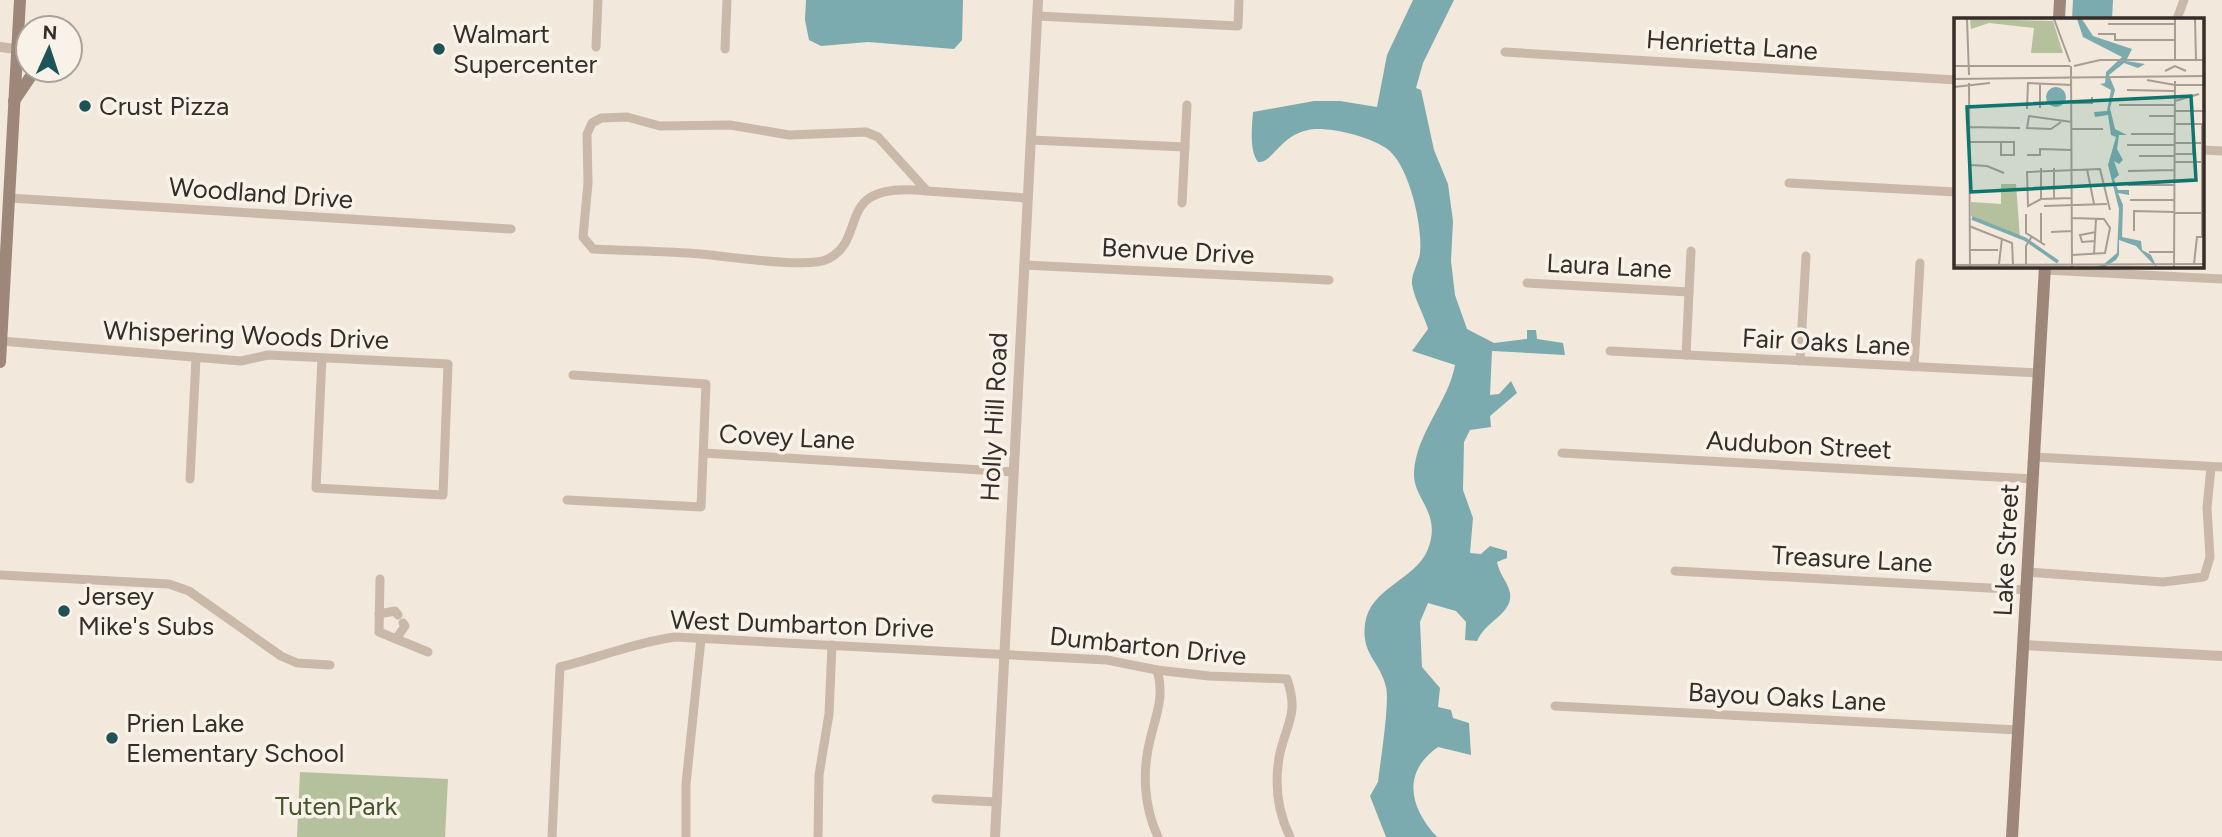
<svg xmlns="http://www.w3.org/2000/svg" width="2222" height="837" viewBox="0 0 2222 837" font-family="Figtree,sans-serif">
<rect width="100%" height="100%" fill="#f2e8dc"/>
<path fill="#b4c19c" d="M300 772 448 779 445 837H297Z"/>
<g fill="#7babae">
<path d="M806 0H963L962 40 954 49 868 42 821 46 809 40 805 20Z"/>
<path d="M1413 0H1454L1423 63 1416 88 1421 90 1434 150 1448 184 1453 221 1451 261 1455 295 1467 329 1494 343 1527 339V330H1536L1537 339 1563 343 1565 355 1492 351 1490 395 1499 394 1511 381 1517 393 1490 416 1491 427 1470 430 1464 442 1463 490 1473 518 1470 553 1481 554 1490 546 1507 551V558L1497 562C1499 574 1508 582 1510 593 1513 614 1486 620 1477 641L1465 640 1466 622 1456 611 1428 603 1420 622 1422 667 1440 688 1438 707 1451 710 1453 718 1469 723 1471 755 1438 747C1401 773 1410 808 1437 837H1386L1370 796 1378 782C1380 764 1390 702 1386 687 1380 661 1361 655 1365 624 1370 587 1415 581 1428 549 1442 512 1413 500 1414 473 1416 433 1448 403 1455 365L1412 351 1428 329C1424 315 1414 298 1412 284 1411 274 1419 262 1420 253 1423 227 1409 163 1386 148 1370 137 1335 128 1315 129 1280 132 1274 163 1258 162 1249 151 1252 126 1253 112L1314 101H1340L1377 107 1387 55Z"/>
<path d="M2073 0H2113L2112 19H2072Z"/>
</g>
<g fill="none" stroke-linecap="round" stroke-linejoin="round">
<g stroke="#cab8a8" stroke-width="9">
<path d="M1037 16 1238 26 1239 0"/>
<path d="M2177 19 2184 0"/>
<path d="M596 47 598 0"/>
<path d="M725 49 727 0"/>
<path d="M1505 52 1956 80"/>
<path d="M1031 140 1185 147"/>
<path d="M2203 150 2222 151"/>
<path d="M1789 183 1956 192"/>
<path d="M927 191C831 180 870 238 828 259 808 269 725 256 700 254 665 251 628 251 593 249L583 237 588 183 587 134 592 123 601 118 627 117 660 126 730 125 789 135 866 132 878 137 927 191 1028 198"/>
<path d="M9 198 511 229"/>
<path d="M1182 203 1187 105"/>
<path d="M1024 265 1329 280"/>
<path d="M2045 270 2222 279"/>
<path d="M1527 283 1689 292"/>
<path d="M1 341 241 361 268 355 448 364 443 495 316 488 322 358"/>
<path d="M1610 351 2039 373"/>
<path d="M1686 355 1691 251"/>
<path d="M1800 361 1806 256"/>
<path d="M1914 367 1920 263"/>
<path d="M704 453 1014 472"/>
<path d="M1562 453 2033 479"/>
<path d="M2034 457 2222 467"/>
<path d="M190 479 196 358"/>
<path d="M567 500 701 507 706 384 573 375"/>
<path d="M1675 571 2026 590"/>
<path d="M2027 572 2163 582 2204 577 2210 557 2207 508 2211 467"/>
<path d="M0 575 169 584 189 591 281 656 297 663 330 665"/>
<path d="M380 579 379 632 428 652"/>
<path d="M379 614 395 611 398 615"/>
<path d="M396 639 405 626 403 623"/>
<path d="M1157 670C1165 696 1156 715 1150 740 1142 772 1144 807 1158 837"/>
<path d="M1555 706 2018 730"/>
<path d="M936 799 997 802"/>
<path d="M552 837 560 667C598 658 636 642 675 637L1107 660 1157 670 1209 676 1287 679C1299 714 1287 722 1280 753 1274 782 1277 810 1290 837"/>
<path d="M686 837V784L701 639"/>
<path d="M818 837 819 775 829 714 832 645"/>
</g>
<g stroke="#cab8a8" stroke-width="10">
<path d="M0 47 16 49"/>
<path d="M2023 645 2222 656"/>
<path d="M995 837 1038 0"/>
</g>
<g stroke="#9d8779" stroke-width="12">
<path d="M2059 19 2060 0"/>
<path d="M14 101 35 70"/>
<path d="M0 362 20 0"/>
<path d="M2012 837 2045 266"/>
</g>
</g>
<g fill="#1e5358" stroke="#f9f2e8" stroke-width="2.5">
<circle cx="439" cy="49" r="7"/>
<circle cx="85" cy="106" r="7"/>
<circle cx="64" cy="611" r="7"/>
<circle cx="112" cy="738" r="7"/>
</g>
<g text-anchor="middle" stroke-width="7" stroke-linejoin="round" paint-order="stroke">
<g font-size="26" fill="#372d28" stroke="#f9f2e8" text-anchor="start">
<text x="453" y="43">Walmart<tspan x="453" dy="30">Supercenter</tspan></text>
<text x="99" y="115">Crust Pizza</text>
<text x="78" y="605">Jersey<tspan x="78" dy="30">Mike's Subs</tspan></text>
<text x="126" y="732">Prien Lake<tspan x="126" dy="30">Elementary School</tspan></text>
</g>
<g font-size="26" fill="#372d28" stroke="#f9f2e8">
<text transform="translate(1732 45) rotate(4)" y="9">Henrietta Lane</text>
<text transform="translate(261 193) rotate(4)" y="9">Woodland Drive</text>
<text transform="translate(1178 251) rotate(3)" y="9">Benvue Drive</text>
<text transform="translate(1609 266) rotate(3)" y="9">Laura Lane</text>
<text transform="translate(246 335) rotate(2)" y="9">Whispering Woods Drive</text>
<text transform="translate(1826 342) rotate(3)" y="9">Fair Oaks Lane</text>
<text transform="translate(994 417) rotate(-87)" y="9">Holly Hill Road</text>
<text transform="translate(787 437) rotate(3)" y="9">Covey Lane</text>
<text transform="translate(1799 445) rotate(3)" y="9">Audubon Street</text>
<text transform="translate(2006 550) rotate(-87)" y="9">Lake Street</text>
<text transform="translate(1852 559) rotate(3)" y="9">Treasure Lane</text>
<text transform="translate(802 624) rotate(2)" y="9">West Dumbarton Drive</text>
<text transform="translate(1148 646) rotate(6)" y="9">Dumbarton Drive</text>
<text transform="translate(1787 697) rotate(3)" y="9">Bayou Oaks Lane</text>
</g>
<g font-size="26" fill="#45552c" stroke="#f9f2e8">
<text x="336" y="815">Tuten Park</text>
</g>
</g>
<g transform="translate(1954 18)">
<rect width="250" height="250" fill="#f2e8dc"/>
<path d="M16 1 99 3 109 35H77L80 10 35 5 17 11ZM47 166H62L66 220 17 198V184L47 186Z" fill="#b4c19c"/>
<path d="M123 1H128L139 18 178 31 172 43 191 46 184 50 170 45 155 57 161 72 156 90 161 111 173 117H165L163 131 169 142 165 146 160 143 165 157 160 161 164 172H175V177L164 175 169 187 168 219 187 223 188 232 197 237 203 250 182 228 165 222V237L162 242 149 250H134L149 247 163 235 165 191 154 147 162 119 157 117 154 97 141 99 140 94 153 93 157 72 146 66 151 65 152 54 168 39 129 19ZM92 79a10 10 0 1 1 20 0a10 10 0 1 1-20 0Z" fill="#7babae"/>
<path fill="none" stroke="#7babae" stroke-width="3.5" d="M18 200 71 221 104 244"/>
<path fill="none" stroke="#a79d94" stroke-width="2" d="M13 1 15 57M100 1 116 44M241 1 242 42M154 6H221M144 16H161V22H221M221 42V1M0 48H116M117 48 118 250M120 48 146 42H251M211 53 221 48 232 53M0 61 251 58M193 62 221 67M15 65 16 250M86 65V90M222 67H251M0 69 36 65M173 72 220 73M221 83 245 76M118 85H138V79M165 87H220M73 91 74 65 118 67M221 93H251M195 98H220M107 104 97 111 73 110 75 98 118 104M221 106H248V219M15 109 66 110M118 111H149M177 116H220M16 124H60V137H47V124M221 125H248M173 127H220M221 136H239V125M73 137H86V131L118 132M185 138H220M221 144H249M16 147 33 148 50 155M87 150V181M100 150V180M133 151 140 186M174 153 220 152M174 167H220M118 180 87 181 74 188 73 154 146 151 156 192M176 182H220M90 188 153 186M87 195V224M220 195H249M72 196V215L91 227M118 200 150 201 156 210 151 235 118 237M15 208 58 225 59 246M180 213V193L220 194M97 214 118 213M141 223 128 224 126 217 142 214M15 232H44M195 234H219M140 236 142 201M45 246 48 220M72 246V228L78 218M240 246 243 219H249M0 247 251 246M220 250 221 63"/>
<path fill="#0f766e" fill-opacity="0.15" stroke="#0f766e" stroke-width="3.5" d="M237 78 242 162 17 174 13 89Z"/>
<rect width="250" height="250" fill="none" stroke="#372d28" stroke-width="3.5"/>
</g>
<g transform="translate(49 49) rotate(3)"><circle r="33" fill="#f9f2e8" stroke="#aba39b" stroke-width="2"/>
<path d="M0-5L12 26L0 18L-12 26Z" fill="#1e5358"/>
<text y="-10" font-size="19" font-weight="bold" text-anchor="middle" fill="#372d28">N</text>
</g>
</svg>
